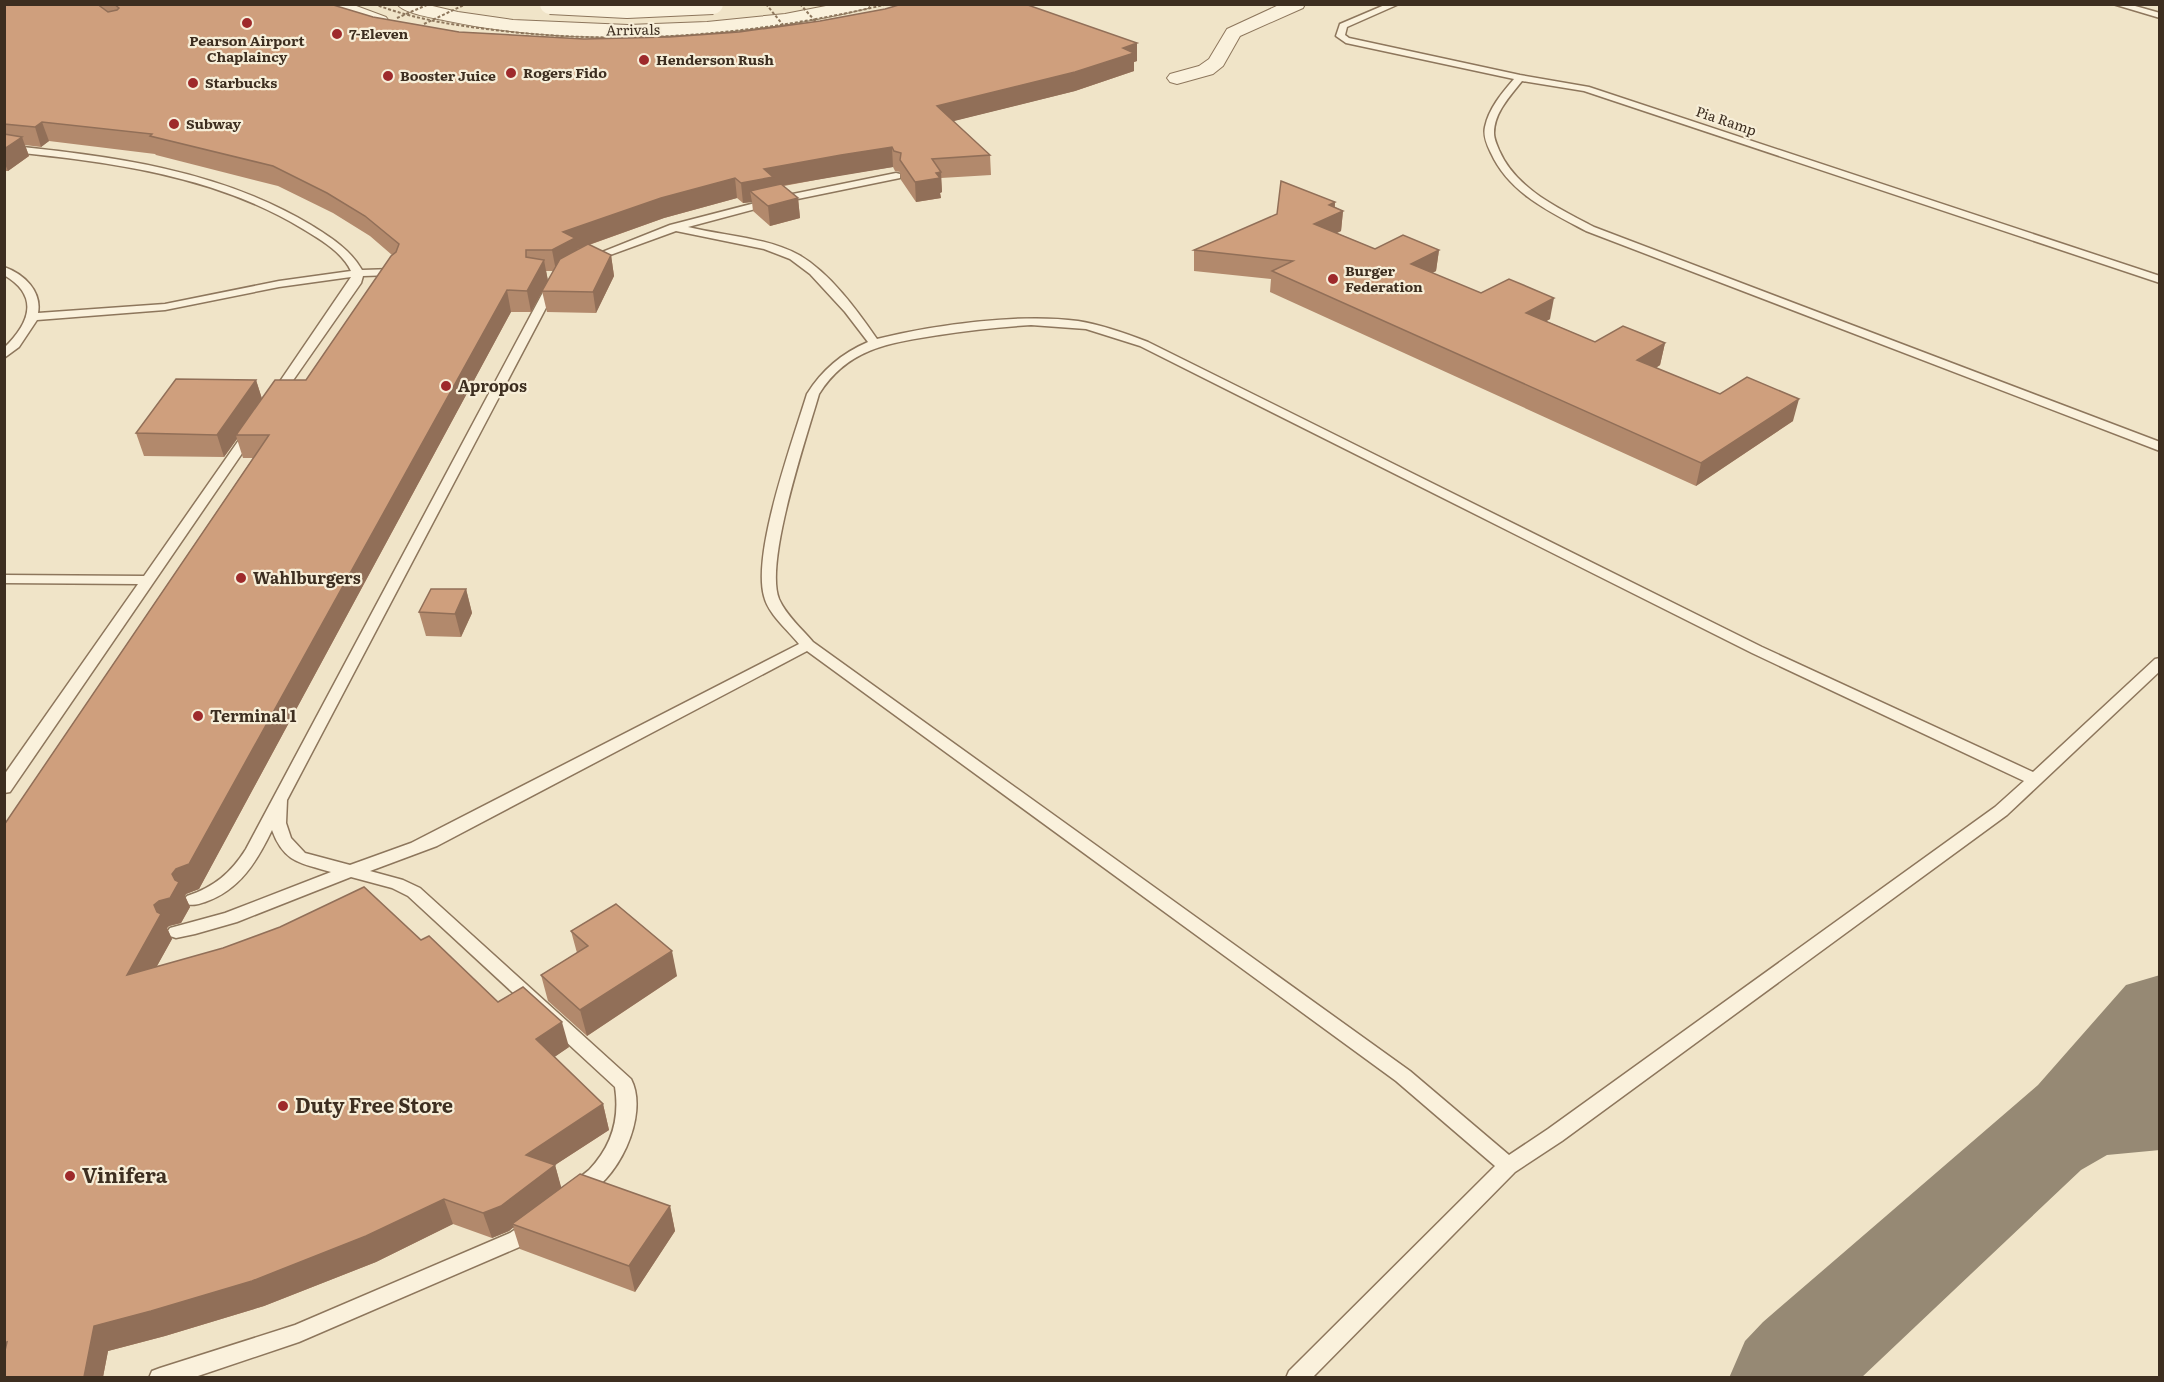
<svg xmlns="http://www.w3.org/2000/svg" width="2164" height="1382" viewBox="0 0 2164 1382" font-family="Literata,serif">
<rect width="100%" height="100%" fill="#f0e4c8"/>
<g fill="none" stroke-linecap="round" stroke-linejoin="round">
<path fill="#968974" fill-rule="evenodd" d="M2160 975V1150L2107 1155 2081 1170 1861 1378H1729L1745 1341 1763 1322 2038 1085 2126 985Z"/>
<g stroke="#8d765c" stroke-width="3">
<g id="service">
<path d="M1387 4H1399L1347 27 1345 35 1349 38 1520 75 1589 87 2160 276V283L1584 91 1522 81C1510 96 1494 113 1494 133 1494 139 1497 145 1499 150 1516 189 1558 208 1594 227L2160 442V451L1586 231C1550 212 1509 193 1491 153 1487 145 1483 136 1485 127 1489 108 1502 93 1514 79L1346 43 1336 36 1340 24Z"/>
<path d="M2113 4H2128L2160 13V18Z"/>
<path d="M4 145C110 156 218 169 311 225 330 237 350 249 362 270L394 269 399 272 394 275 363 276 361 283 280 399 276 400 270 396 351 277 279 287 165 310 37 320 19 347 4 358V348C30 323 40 296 4 275V267C24 274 42 291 38 313L165 304 279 281 351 271C342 252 321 240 303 229 213 174 108 162 4 151Z"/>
<path d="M896 173 900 174V178L778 203 688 227C724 236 766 237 799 255 830 273 857 310 877 339 933 325 1021 313 1078 321 1102 325 1125 333 1148 342L1762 647 2033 772 2155 659 2160 658V671L2007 815 1562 1141 1515 1172 1312 1378H1286L1289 1371 1495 1166 1396 1081 807 651 437 846 370 871 403 880 420 888 631 1079C650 1115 617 1185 579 1198L572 1196 569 1190C573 1181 582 1176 589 1170 612 1146 620 1119 615 1087L408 896 392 888 351 877 237 922 195 934 176 938 170 936 167 932 170 928 225 913 331 872C301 863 284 863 272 830 257 861 240 890 205 902 199 904 194 906 187 904L184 900 187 896C214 887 231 873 246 849L549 281 553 280 559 283 287 800 286 823 291 838 305 853 350 865 411 843 799 644C788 630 768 614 764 596 752 552 793 440 807 394 822 370 842 353 868 342L845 312 810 274 790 259 764 249 676 231 591 262 587 263 582 260 670 225 778 197ZM1031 325 1086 329 1140 346 1752 653 2024 781 1995 807 1548 1129 1509 1155 1410 1071 813 642C802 629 786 615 779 599 764 562 807 436 819 394 848 348 889 343 939 335 969 330 1000 327 1031 325Z"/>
<path d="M252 426 258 430 10 792 4 793V775L138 584 4 583V575L144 576 248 427Z"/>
<path d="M532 1218 539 1221 542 1227 539 1233 524 1245 299 1342 192 1378H149L152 1371 160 1368 295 1325 510 1233Z"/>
</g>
</g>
<g stroke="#8d765c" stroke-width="2">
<g id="minor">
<path d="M325 4H351L386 17 389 21 386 25H374L327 8Z"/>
<path d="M397 4H424L458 12 513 20 628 25 707 22 785 14 836 4H870L868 8C742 39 576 48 448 21 435 18 404 14 397 4Z"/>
<path d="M1281 4H1305L1303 8 1240 36 1223 66 1213 74 1177 84 1170 82 1167 78 1170 74 1199 66 1209 59 1227 29Z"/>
</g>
</g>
<use href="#service" fill="#faf1dc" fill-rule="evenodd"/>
<use href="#minor" fill="#faf1dc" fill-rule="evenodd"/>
<g stroke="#8d765c" stroke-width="22" stroke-linecap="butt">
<path id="minor-bridge" d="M550 4 627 8 713 4"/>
</g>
<g stroke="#8d765c" stroke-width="2" stroke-dasharray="3 2" stroke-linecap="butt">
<path d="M374 4C416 20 459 26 503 31 633 46 761 34 888 4"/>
<path d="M766 4 783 25"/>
<path d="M800 4 816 22"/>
<path d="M397 18 429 4"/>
<path d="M424 24 466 4"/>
</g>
<use href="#minor-bridge" stroke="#faf1dc" stroke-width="20"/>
</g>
<g fill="#b2896c">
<path d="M4 4H330L373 17 459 32 584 39 1137 43V61L1134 62V71L1075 91 953 121 990 155 991 175 941 178 942 192 940 193 941 198 916 202 901 180 900 172 895 171 893 167 842 175 784 186 798 198 800 218 770 226 753 211 752 202 743 203 737 198 664 218 589 245 611 255 614 276 596 313 547 312 542 291 553 271H546L548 281 531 312H511L199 889 186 894 185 896 190 907 181 923 169 926 167 928 172 939 157 966 421 940 498 1002 569 1047 554 1057 603 1104 609 1130 555 1165 561 1188 670 1206 675 1231 635 1292 520 1249 513 1227 509 1231 492 1238 453 1224 376 1262 264 1306 165 1336 108 1351 103 1377H4V825L253 458H243L237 439 224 457 144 456 136 433 256 380 262 399 306 380 392 255 370 236 333 213 278 186 156 155 155 154 49 141 41 147 25 145 29 156 8 171H4Z"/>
<path d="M1335 202V207L1343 211 1341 231 1337 233 1375 249 1439 250 1436 271 1432 273 1481 293 1550 319 1546 321 1595 342 1665 343 1660 365 1656 368 1720 394 1793 421 1696 486 1270 292 1271 279 1194 271V250Z"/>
<path d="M466 589 472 613 461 637 426 636 419 612Z"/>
<path d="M571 931 677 976 587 1036 548 1001 541 975 577 953Z"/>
</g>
<g fill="#916f58">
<path d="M1137 43V61L1134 62V71L1075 91 938 125 937 106 1123 48Z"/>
<path d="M42 122 49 141 41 147 35 127Z"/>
<path d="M22 137 29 156 8 171 4 162V149Z"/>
<path d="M892 147 893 167 750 191 752 202 743 203 741 183 764 169 841 155Z"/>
<path d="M941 172 942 192 940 193 941 198 916 202 915 182 936 173Z"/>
<path d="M735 178 737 198 664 218 577 249 579 259 556 271 552 250 563 232 661 198Z"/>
<path d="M798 198 800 218 770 226 768 206Z"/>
<path d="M1335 202 1334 214 1343 211 1341 231 1312 244 1314 224 1329 205Z"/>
<path d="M1439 250 1436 271 1408 285 1411 264Z"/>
<path d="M611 255 614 276 596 313 593 292Z"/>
<path d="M544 260 548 281 531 312 527 291Z"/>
<path d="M507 290 511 312 199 889 186 894 185 896 190 907 181 923 169 926 167 928 172 939 138 1000 127 975 154 905 172 874Z"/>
<path d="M1554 298 1550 319 1523 335 1526 313Z"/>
<path d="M1665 343 1660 365 1633 382 1637 360Z"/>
<path d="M256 380 263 402 236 435 237 439 224 457 217 435Z"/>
<path d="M1799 399 1793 421 1696 486 1701 463Z"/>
<path d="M466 589 472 613 461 637 455 614Z"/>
<path d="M672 951 677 976 587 1036 580 1010Z"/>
<path d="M562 1022 569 1047 543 1065 536 1039Z"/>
<path d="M603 1104 609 1130 555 1165 562 1190 512 1224 514 1227 509 1231 492 1238 483 1213 526 1155Z"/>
<path d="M444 1199 453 1224 376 1262 264 1306 165 1336 108 1351 103 1377H84L94 1326Z"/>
<path d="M670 1206 675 1231 635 1292 629 1266Z"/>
</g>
<g fill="#cf9f7d" stroke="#916f58" stroke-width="1.5">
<path d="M4 4H97L108 12 117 10 119 8 114 4H330L373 17 459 32 584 39 669 37 739 32 820 21 885 9 902 4H1025L1137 43 1123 48 1134 53 1075 72 937 106 990 155 932 159 941 172 936 173 940 178 915 182 900 160 901 153 894 151 892 147 841 155 764 169 773 177 741 183 735 178 661 198 563 232 575 238 552 250H526V257L544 260 527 291 507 290 189 864 176 869 172 874 175 880 179 882 170 898 159 901 154 905 157 912 161 914 127 975 223 948 280 927 364 887 421 940 429 936 498 1002 523 987 562 1022 536 1039 603 1104 526 1155 555 1165 501 1206 483 1213 444 1199 366 1236 252 1281 151 1311 94 1326 84 1377H4V1355L7 1342 4 1343V825L269 435H236L275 380H306L391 256 396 252 399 244 365 216 327 193 273 166 150 136 152 134 42 122 35 127 4 124Z"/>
<path d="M4 134 22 137 4 149Z"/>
<path d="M1281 181 1335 202 1329 205 1343 211 1314 224 1375 249 1403 235 1439 250 1411 264 1481 293 1509 279 1554 298 1526 313 1595 342 1623 326 1665 343 1637 360 1720 394 1747 377 1799 399 1701 463 1272 271 1293 261 1194 250 1277 214Z"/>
<path d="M781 184 798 198 768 206 750 191Z"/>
<path d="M588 244 611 255 593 292 542 291 560 259Z"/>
<path d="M176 379 256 380 217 435 136 433Z"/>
<path d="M431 589H466L455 614 419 612Z"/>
<path d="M616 904 672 951 580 1010 541 975 588 946 571 931Z"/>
<path d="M580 1174 670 1206 629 1266 512 1224Z"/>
</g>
<g fill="#9e2a2b" stroke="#f7eed8" stroke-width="2">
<circle cx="247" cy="23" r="6"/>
<circle cx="337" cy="34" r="6"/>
<circle cx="644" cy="60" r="6"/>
<circle cx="511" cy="73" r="6"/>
<circle cx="388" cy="76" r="6"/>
<circle cx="193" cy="83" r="6"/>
<circle cx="174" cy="124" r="6"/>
<circle cx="1333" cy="279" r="6"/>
<circle cx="446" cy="386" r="6"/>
<circle cx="241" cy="578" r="6"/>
<circle cx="198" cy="716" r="6"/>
<circle cx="283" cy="1106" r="6"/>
<circle cx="70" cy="1176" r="6"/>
</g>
<g text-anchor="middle" stroke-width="4.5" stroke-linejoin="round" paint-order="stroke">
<g font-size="14" fill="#3d2e20" stroke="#f7eed8">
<text transform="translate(633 30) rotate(-1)" y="5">Arrivals</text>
<text transform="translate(1726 121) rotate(19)" y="5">Pia Ramp</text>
</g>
<g font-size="14" font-weight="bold" fill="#3d2e20" stroke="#f7eed8" text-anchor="start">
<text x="349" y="39">7-Eleven</text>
<text x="247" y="46" text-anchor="middle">Pearson Airport<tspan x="247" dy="16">Chaplaincy</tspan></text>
<text x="656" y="65">Henderson Rush</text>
<text x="523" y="78">Rogers Fido</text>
<text x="400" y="81">Booster Juice</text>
<text x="205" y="88">Starbucks</text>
<text x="186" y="129">Subway</text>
<text x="1345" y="276">Burger<tspan x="1345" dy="16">Federation</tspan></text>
</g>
<g font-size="16" font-weight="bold" fill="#3d2e20" stroke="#f7eed8" text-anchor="start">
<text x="458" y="392">Apropos</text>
<text x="253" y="584">Wahlburgers</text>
<text x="210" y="722">Terminal 1</text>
</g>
<g font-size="20" font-weight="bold" fill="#3d2e20" stroke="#f7eed8" text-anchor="start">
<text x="295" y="1113">Duty Free Store</text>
<text x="82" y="1183">Vinifera</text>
</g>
</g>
<rect width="2164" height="1382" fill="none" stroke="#3d2e20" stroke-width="12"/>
</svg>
